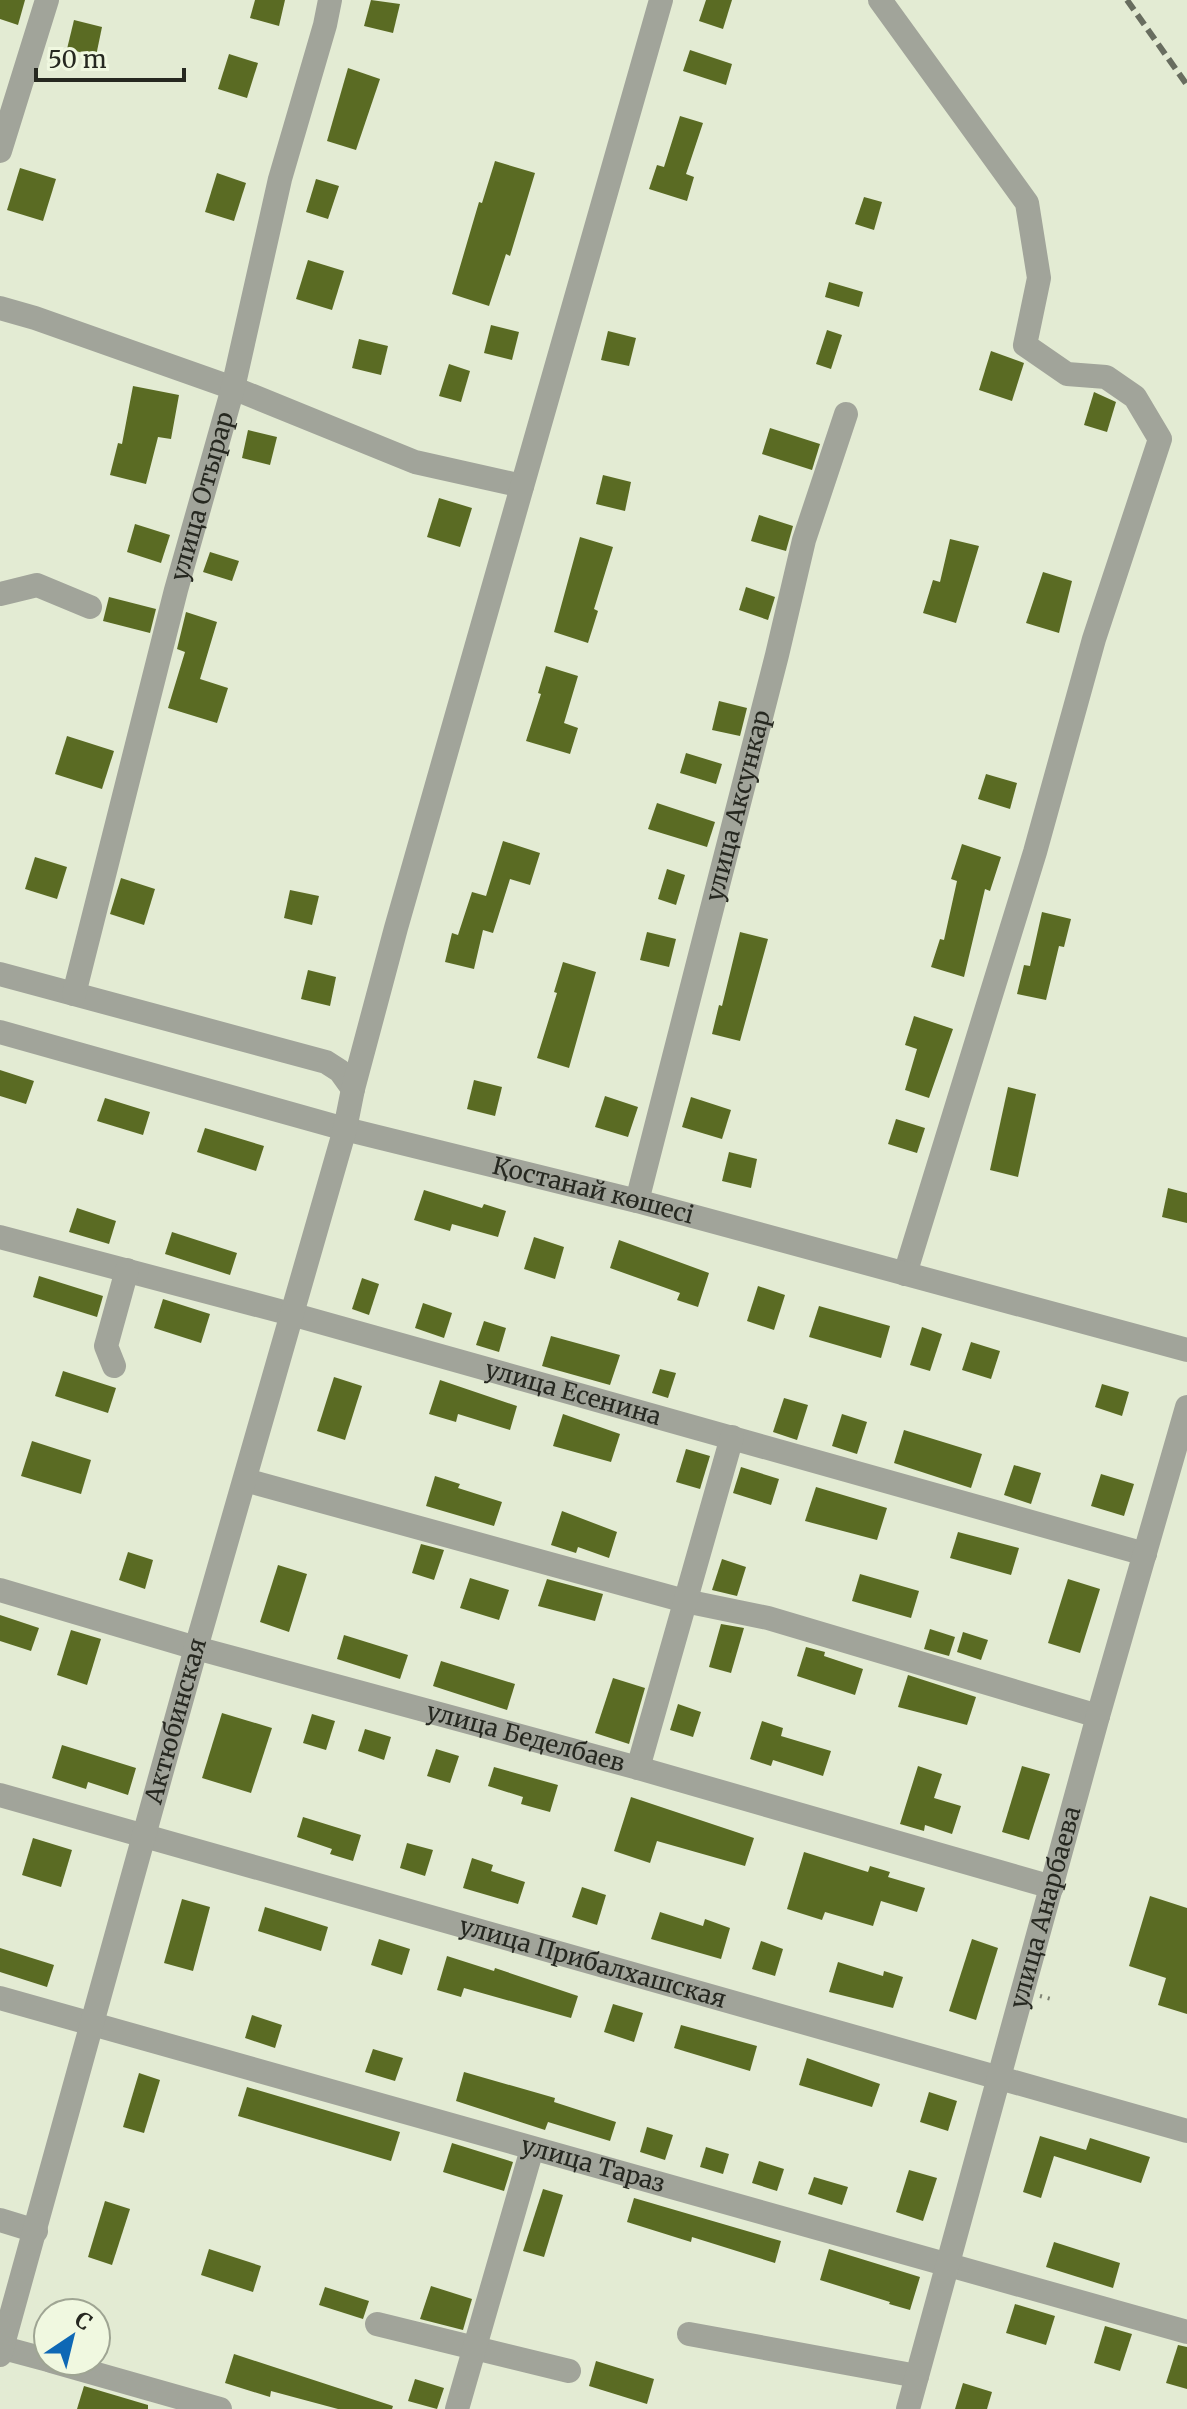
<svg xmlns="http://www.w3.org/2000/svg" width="1187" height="2409" viewBox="0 0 1187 2409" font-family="Merriweather,serif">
<rect width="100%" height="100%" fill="#e3ebd3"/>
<g fill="#5a6b23">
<path d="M0 0H25L18 25 0 19Z"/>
<path d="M255 0H285L279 26 250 18Z"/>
<path d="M371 0 400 4 393 33 364 26Z"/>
<path d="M706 0H732L723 29 699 21Z"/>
<path d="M74 20 102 27 96 56 67 49Z"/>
<path d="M690 50 732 64 726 85 683 71Z"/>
<path d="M229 54 258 63 247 98 218 89Z"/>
<path d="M348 68 380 79 356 150 327 141Z"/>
<path d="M680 116 703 123 686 174 694 177 687 201 649 189 657 165 664 167Z"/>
<path d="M495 161 535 173 510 256 506 254 489 306 452 294 479 202 482 203Z"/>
<path d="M20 168 56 179 43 221 7 210Z"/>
<path d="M217 173 246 183 234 221 205 212Z"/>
<path d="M316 179 339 186 328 219 306 212Z"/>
<path d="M864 197 882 202 874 230 855 224Z"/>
<path d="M308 260 344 271 332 310 296 299Z"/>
<path d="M829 282 863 292 859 307 825 297Z"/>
<path d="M491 325 519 332 512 360 484 353Z"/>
<path d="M827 330 842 335 831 369 816 364Z"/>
<path d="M608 331 636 338 629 366 601 360Z"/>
<path d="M359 339 388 346 381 375 352 368Z"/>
<path d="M991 351 1024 363 1012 401 979 390Z"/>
<path d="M449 364 470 371 461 402 439 396Z"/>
<path d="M133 386 179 395 171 439 158 437 146 484 110 475 118 443 122 444Z"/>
<path d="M1094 392 1116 402 1107 432 1084 425Z"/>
<path d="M770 428 820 444 812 470 762 454Z"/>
<path d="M248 430 277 437 270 465 242 458Z"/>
<path d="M603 475 631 482 625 511 596 504Z"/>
<path d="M439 498 472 508 460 547 427 537Z"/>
<path d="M759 515 793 526 786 551 751 541Z"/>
<path d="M135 524 170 535 161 563 127 552Z"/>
<path d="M580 537 613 547 594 609 598 611 588 643 554 632Z"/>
<path d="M950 539 979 546 956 623 923 613 933 580 940 582Z"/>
<path d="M210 552 239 561 232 581 203 572Z"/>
<path d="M1043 572 1072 581 1059 633 1026 623Z"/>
<path d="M746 587 775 597 768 620 739 610Z"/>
<path d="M109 597 156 609 150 633 103 621Z"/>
<path d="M186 612 217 622 200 679 228 688 217 723 168 708 185 652 177 649Z"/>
<path d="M546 666 578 676 564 723 578 728 570 754 526 741 541 694 538 693Z"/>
<path d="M719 701 747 708 740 736 712 730Z"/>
<path d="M67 736 114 751 102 789 55 774Z"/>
<path d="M686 753 722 764 716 784 680 773Z"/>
<path d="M986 774 1017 783 1010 809 978 799Z"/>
<path d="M657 803 715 822 707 847 648 829Z"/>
<path d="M503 841 540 853 530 885 510 879 493 933 483 930 474 969 445 962 452 933 458 935 472 892 486 896Z"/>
<path d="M962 844 1001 857 990 891 985 889 964 977 931 967 940 939 944 940 957 881 951 879Z"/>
<path d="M35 857 67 867 57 899 25 889Z"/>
<path d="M667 869 685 875 676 905 658 899Z"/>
<path d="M121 878 155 889 144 925 110 914Z"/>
<path d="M290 890 319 896 312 925 284 918Z"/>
<path d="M1042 912 1071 919 1064 947 1059 946 1046 1000 1017 994 1024 965 1030 966Z"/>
<path d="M647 932 676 939 669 967 640 960Z"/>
<path d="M740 932 768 939 740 1041 712 1034 719 1005 722 1006Z"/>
<path d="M563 962 596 972 569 1068 537 1058 557 993 554 992Z"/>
<path d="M308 970 336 977 330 1006 301 999Z"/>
<path d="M914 1016 953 1029 929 1098 905 1090 917 1049 905 1045Z"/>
<path d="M0 1070 34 1081 26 1104 0 1096Z"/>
<path d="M474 1080 502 1087 495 1116 467 1109Z"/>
<path d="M1008 1087 1036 1094 1018 1177 990 1170Z"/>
<path d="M605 1096 638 1107 628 1137 595 1127Z"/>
<path d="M691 1097 731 1110 722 1139 682 1127Z"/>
<path d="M105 1098 150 1112 143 1135 97 1121Z"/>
<path d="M896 1119 925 1128 917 1153 888 1144Z"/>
<path d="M205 1128 264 1146 256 1171 197 1152Z"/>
<path d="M729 1152 757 1159 751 1188 722 1181Z"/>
<path d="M1168 1188 1187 1193V1223L1162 1217Z"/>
<path d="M424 1190 482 1208 484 1204 506 1211 498 1237 452 1224 450 1231 414 1220Z"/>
<path d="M77 1208 116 1221 109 1244 69 1232Z"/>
<path d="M172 1232 237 1253 230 1275 165 1254Z"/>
<path d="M534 1237 564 1247 555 1279 524 1269Z"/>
<path d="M619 1240 709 1273 698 1307 677 1300 680 1293 610 1268Z"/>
<path d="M39 1276 103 1296 97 1317 33 1297Z"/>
<path d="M362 1278 379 1284 369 1315 352 1309Z"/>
<path d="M758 1286 785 1295 774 1330 747 1321Z"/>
<path d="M163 1299 210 1314 201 1343 154 1328Z"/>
<path d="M423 1303 452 1313 444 1338 415 1328Z"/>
<path d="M819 1306 890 1326 881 1358 809 1337Z"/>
<path d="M484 1321 506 1328 499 1352 476 1345Z"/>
<path d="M922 1327 942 1334 930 1371 910 1365Z"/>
<path d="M551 1336 620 1355 610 1385 542 1366Z"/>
<path d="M971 1342 1000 1351 991 1379 962 1370Z"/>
<path d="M660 1369 676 1373 668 1398 652 1393Z"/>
<path d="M63 1371 116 1388 108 1413 55 1396Z"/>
<path d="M334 1377 362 1386 345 1440 317 1431Z"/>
<path d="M440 1380 517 1406 510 1430 458 1414 456 1422 429 1414Z"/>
<path d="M1102 1384 1129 1392 1122 1416 1095 1407Z"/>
<path d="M784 1398 808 1405 797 1440 773 1432Z"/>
<path d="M563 1414 620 1434 611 1462 553 1446Z"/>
<path d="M842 1414 867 1422 857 1454 832 1446Z"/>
<path d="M904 1430 982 1454 971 1488 894 1463Z"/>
<path d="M32 1441 91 1460 81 1494 21 1476Z"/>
<path d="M686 1449 710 1456 700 1489 676 1482Z"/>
<path d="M1014 1465 1041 1473 1031 1504 1004 1495Z"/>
<path d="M741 1467 779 1479 771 1505 733 1493Z"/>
<path d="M1101 1474 1134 1484 1124 1516 1091 1506Z"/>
<path d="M435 1476 460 1484 458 1488 502 1502 494 1526 426 1506Z"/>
<path d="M816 1487 887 1508 877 1540 805 1521Z"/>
<path d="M562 1511 617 1532 609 1558 578 1547 576 1553 551 1545Z"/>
<path d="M958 1532 1019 1548 1011 1575 950 1558Z"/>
<path d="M421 1544 444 1550 434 1580 412 1573Z"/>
<path d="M128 1552 153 1560 145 1589 119 1580Z"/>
<path d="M722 1559 746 1567 737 1596 712 1590Z"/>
<path d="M278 1565 307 1574 289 1632 260 1622Z"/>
<path d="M860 1574 919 1591 911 1618 852 1601Z"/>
<path d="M470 1578 509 1590 499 1620 460 1608Z"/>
<path d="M547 1579 603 1594 595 1621 538 1606Z"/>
<path d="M1068 1579 1100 1589 1080 1653 1048 1643Z"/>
<path d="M0 1615 39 1628 31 1651 0 1641Z"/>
<path d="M721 1624 744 1628 731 1673 709 1667Z"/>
<path d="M930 1629 955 1637 949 1656 924 1649Z"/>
<path d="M71 1630 101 1639 87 1685 57 1675Z"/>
<path d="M963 1632 988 1640 981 1660 957 1652Z"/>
<path d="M344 1635 408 1655 400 1679 337 1659Z"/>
<path d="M806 1647 825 1652 824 1656 863 1669 855 1695 797 1676Z"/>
<path d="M441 1661 515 1684 507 1710 433 1686Z"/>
<path d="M908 1675 976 1697 967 1725 898 1707Z"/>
<path d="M613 1678 645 1688 629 1744 595 1733Z"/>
<path d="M678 1704 701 1712 693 1737 670 1730Z"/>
<path d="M222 1713 272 1728 251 1793 202 1778Z"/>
<path d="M312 1714 335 1721 326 1750 303 1743Z"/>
<path d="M762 1721 783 1728 781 1736 831 1751 823 1776 773 1760 771 1766 750 1759Z"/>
<path d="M365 1729 391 1737 384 1760 358 1751Z"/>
<path d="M62 1745 136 1768 128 1795 88 1782 86 1789 52 1778Z"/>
<path d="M436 1749 459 1756 450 1783 427 1776Z"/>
<path d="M918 1766 942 1774 934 1798 961 1806 952 1834 925 1825 924 1831 900 1824Z"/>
<path d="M1022 1766 1050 1774 1029 1840 1002 1832Z"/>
<path d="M494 1767 558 1785 550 1812 521 1804 523 1797 488 1786Z"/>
<path d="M631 1797 754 1838 745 1866 657 1841 650 1863 614 1851Z"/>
<path d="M303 1817 361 1835 353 1861 330 1854 332 1849 297 1837Z"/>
<path d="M33 1838 72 1850 61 1887 22 1875Z"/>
<path d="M407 1843 433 1850 425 1876 400 1868Z"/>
<path d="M804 1852 868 1872 870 1866 890 1872 888 1877 925 1888 917 1912 881 1901 873 1926 825 1912 822 1920 787 1909Z"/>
<path d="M472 1858 493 1865 491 1871 525 1882 518 1904 463 1888Z"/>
<path d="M582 1887 606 1895 597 1925 572 1917Z"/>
<path d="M1150 1896 1187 1908V2014L1158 2005 1166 1978 1129 1966Z"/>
<path d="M182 1899 210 1907 193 1971 164 1963Z"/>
<path d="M265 1907 328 1927 321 1951 258 1931Z"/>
<path d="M660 1912 703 1926 705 1919 730 1928 721 1959 651 1939Z"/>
<path d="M379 1939 410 1949 402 1975 371 1965Z"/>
<path d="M972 1939 998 1948 976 2020 949 2011Z"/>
<path d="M761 1941 783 1949 775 1976 752 1969Z"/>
<path d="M0 1948 54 1965 47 1987 0 1972Z"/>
<path d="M447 1956 494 1971 495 1968 578 1996 571 2018 464 1988 461 1997 437 1990Z"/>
<path d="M838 1962 883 1976 884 1971 903 1977 893 2008 829 1992Z"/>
<path d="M613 2004 643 2013 634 2042 604 2032Z"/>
<path d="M252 2015 282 2025 275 2048 245 2038Z"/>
<path d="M681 2025 757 2046 750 2071 674 2048Z"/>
<path d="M373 2049 403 2058 395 2081 365 2072Z"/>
<path d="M807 2058 880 2084 872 2107 799 2085Z"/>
<path d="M464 2072 555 2098 554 2102 616 2122 610 2141 548 2122 545 2130 456 2101Z"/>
<path d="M139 2073 160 2080 144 2133 123 2127Z"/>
<path d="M247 2087 400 2132 391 2161 238 2116Z"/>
<path d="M929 2092 957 2101 948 2131 920 2122Z"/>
<path d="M647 2127 673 2135 665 2160 640 2152Z"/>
<path d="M1040 2136 1086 2150 1090 2138 1150 2157 1141 2183 1054 2156 1041 2198 1023 2192Z"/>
<path d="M452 2143 513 2162 504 2191 443 2172Z"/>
<path d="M706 2147 729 2154 723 2174 700 2167Z"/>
<path d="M759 2161 784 2169 777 2191 752 2183Z"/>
<path d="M909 2170 937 2178 923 2221 896 2212Z"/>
<path d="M814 2177 848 2187 842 2205 808 2194Z"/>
<path d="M543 2189 563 2195 544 2257 523 2251Z"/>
<path d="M634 2198 781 2241 775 2263 692 2237 691 2242 627 2222Z"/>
<path d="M105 2201 130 2209 112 2265 88 2257Z"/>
<path d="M1054 2242 1120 2263 1113 2288 1046 2267Z"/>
<path d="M209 2249 261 2266 253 2292 201 2275Z"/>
<path d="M829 2249 920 2277 910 2310 889 2304 890 2302 820 2280Z"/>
<path d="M431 2286 472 2299 463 2330 420 2319Z"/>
<path d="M325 2287 369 2301 363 2319 319 2305Z"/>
<path d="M1015 2304 1055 2316 1046 2345 1006 2333Z"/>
<path d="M1105 2326 1132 2334 1120 2371 1094 2363Z"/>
<path d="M1178 2345 1187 2347V2389L1166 2383Z"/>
<path d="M234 2354 393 2406 392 2409H338L271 2391 270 2397 225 2383Z"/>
<path d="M596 2361 654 2379 647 2404 589 2386Z"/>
<path d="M415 2379 444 2388 437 2409 408 2401Z"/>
<path d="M963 2383 992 2392 987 2409H955Z"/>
<path d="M84 2386 148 2405V2409H77Z"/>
</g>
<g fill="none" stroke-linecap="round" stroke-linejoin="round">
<path stroke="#7d8172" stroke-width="4" stroke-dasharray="2 6" stroke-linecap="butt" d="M1040 1996 1051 1999"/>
<g stroke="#a1a49a" stroke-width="24">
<path d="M880 0 1027 203 1039 278 1025 345 1067 374 1106 377 1135 397 1160 439 1094 639 1035 852 905 1274"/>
<path d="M0 151 47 0"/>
<path d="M0 308 35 318 233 388 415 462 522 486"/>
<path d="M0 594 37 585 90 607"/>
<path d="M0 974 326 1062 340 1071 353 1089"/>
<path id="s1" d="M74 994 176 590 233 388 280 179 325 25 330 0"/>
<path id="s2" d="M0 1032 345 1129 637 1201 1187 1350"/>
<path id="s3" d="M637 1201 777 655 804 540 846 414"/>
<path id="s4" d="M0 1237 291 1314 1145 1554"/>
<path d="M114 1366 106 1346 127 1270"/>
<path d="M245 1480 685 1601 768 1618 1098 1716"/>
<path id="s5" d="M0 1590 196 1648 638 1768 1052 1887"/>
<path d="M638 1768 732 1437"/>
<path id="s6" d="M0 1795 1187 2131"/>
<path id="s7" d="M0 1998 1187 2332"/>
<path d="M0 2220 36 2231"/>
<path d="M377 2324 569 2371"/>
<path d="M689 2334 917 2376"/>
<path d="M0 2347 48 2360"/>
<path id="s8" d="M0 2355 196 1648 345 1129 353 1089 396 928 661 0"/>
<path d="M51 2361 220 2409"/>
<path d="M457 2409 532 2149"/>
<path id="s9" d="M908 2409 1098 1716 1187 1407"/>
</g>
<path stroke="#686d5f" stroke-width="6" stroke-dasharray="12 6" stroke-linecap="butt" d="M1127 0 1187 85"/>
</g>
<g text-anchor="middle" stroke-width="8" stroke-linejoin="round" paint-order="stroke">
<g font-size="24" fill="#262820" stroke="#f0f8e0">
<text dy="8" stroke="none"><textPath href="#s1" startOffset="514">улица Отырар</textPath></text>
<text dy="8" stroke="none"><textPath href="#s3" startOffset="408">улица Аксункар</textPath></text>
<text dy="8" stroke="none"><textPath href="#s2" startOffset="614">Қостанай көшесі</textPath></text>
<text dy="8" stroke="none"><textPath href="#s4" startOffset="594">улица Есенина</textPath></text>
<text dy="8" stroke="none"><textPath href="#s8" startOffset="658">Актюбинская</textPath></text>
<text dy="8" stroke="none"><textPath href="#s5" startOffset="546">улица Беделбаев</textPath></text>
<text dy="8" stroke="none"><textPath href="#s9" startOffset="520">улица Анарбаева</textPath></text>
<text dy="8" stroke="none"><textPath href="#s6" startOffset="616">улица Прибалхашская</textPath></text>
<text dy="8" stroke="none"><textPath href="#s7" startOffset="616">улица Тараз</textPath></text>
</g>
</g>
<g transform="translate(72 2337) rotate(35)"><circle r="38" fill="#f0f8e0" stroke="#9fa593" stroke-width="2"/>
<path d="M0-6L14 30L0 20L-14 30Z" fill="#0e68b5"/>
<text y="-12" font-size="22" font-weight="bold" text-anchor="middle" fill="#262820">С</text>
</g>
<path d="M36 68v12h148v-12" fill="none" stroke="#262820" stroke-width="4"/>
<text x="48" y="68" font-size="24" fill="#262820" stroke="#f0f8e0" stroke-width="6" paint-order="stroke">50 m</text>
</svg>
